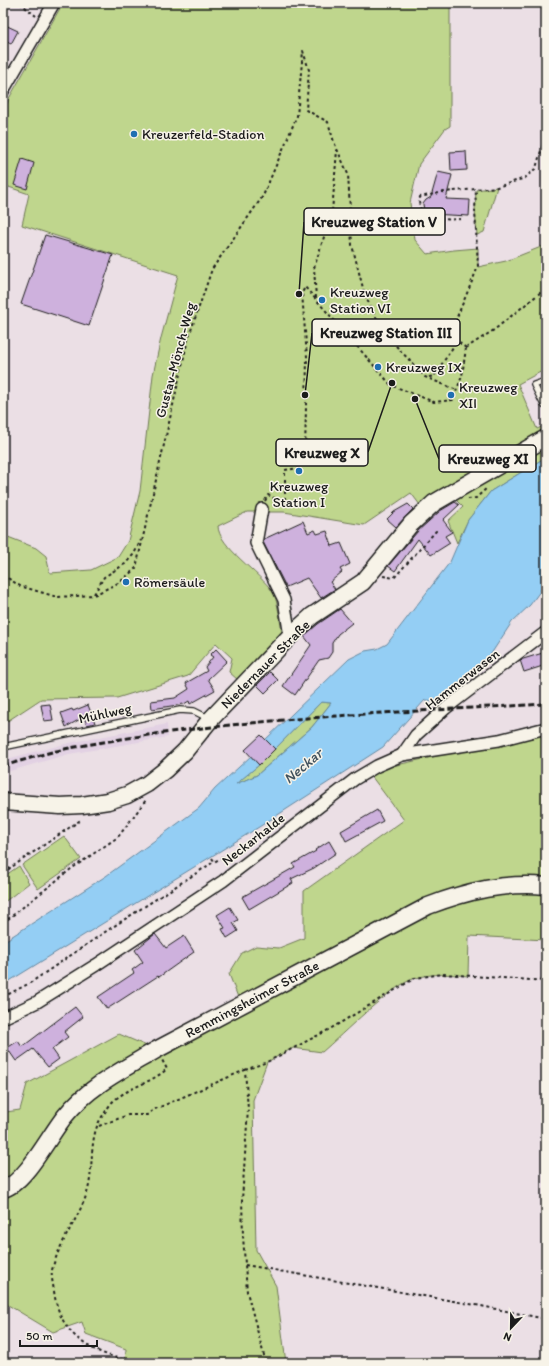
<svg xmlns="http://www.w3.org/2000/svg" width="549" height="1366" viewBox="0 0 549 1366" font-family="Itim,sans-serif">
<rect width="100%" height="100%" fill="#ebdfe5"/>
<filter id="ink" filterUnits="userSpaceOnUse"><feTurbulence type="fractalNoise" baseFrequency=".025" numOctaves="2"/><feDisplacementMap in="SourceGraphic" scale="8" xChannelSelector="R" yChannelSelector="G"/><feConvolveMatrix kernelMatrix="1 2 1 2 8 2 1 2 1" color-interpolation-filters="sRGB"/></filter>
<g filter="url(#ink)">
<path fill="#e2d1e3" d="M167 724 168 737 69 754 3 773V760L69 743Z"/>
<g fill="#bfd68d" stroke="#6e7954">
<path d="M63 3H450V126L445 129 419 164 410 203 415 240 427 254 454 250 478 248V267L506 261 546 245V369L518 384 537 429 546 425V457L491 491 468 520 457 543 448 521 463 507 453 497 420 505 411 493 364 525 284 512H247L218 526C218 546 261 574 272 591 278 599 280 622 282 633L238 680 229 672 232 658 216 643 188 676 117 698 41 699 3 724V535L36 548 46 556 50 573 91 570 118 557 128 541 140 491 153 375 161 338 178 275 22 225 29 194 3 185V109Z"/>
<path d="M497 187 484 232 477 235 475 211 476 190Z"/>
<path d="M321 702 331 703 312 727 257 775 234 785 259 765Z"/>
<path d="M546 731V940L469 936 468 976C450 974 433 973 416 978 392 984 342 1035 322 1052L293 1048 267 1062 253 1100 256 1250 276 1286 286 1363H125L126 1349 86 1334 82 1322 53 1332 3 1302V1110L6 1112 20 1110 27 1084 119 1034 156 1050 241 1005 229 974 242 953 256 946 279 948 304 938V891L404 820 369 773 388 767Z"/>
<path d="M64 836 81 859 38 889 22 865Z"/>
<path d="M19 866 29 883 3 903V877Z"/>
</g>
<path fill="#94cef4" stroke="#64879e" d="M546 457V583L530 605 512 622 489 657 439 701 425 700 383 747 259 827 3 985V942L106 876 199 808 215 789 251 756 259 765 236 784 257 775 312 727 331 703 321 702 275 749 265 740 349 659 365 651 377 649 387 644 450 562 468 520 491 491Z"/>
<g fill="#ceb1dd" stroke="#1c1c1c">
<path d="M3 24 18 31 11 44 3 40Z"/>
<path d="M466 151 467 170 451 171 450 152Z"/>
<path d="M22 159 34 163 27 189 14 185Z"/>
<path d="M438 172 452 175 446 199 470 200 469 216 430 214 424 211 423 204 426 200 431 197Z"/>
<path d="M45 235 113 255 89 326 21 304Z"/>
<path d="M455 502 459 505 443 520 452 532 445 536 450 543 431 555 418 539 395 571 388 566 418 531 440 511Z"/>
<path d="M408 504 413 509 396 527 387 519 394 512Z"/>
<path d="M303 521 308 533 315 530 317 534 327 531 332 546 341 543 350 564 340 569 342 572 330 582 335 589 321 598 307 578 286 587 263 542 264 539Z"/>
<path d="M340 609 352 623 338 634 332 643V652L328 658 319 660 295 695 283 686 311 645 304 636 318 624Z"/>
<path d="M216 649 227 661 208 679 215 690 190 704 189 701 184 704 152 709 151 701 175 698 189 689 186 683 207 671 205 667 213 657 210 655Z"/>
<path d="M546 652V665L524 672 520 660Z"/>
<path d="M270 672 278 680 265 693 257 685Z"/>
<path d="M50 704 53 720 44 721 41 705Z"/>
<path d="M88 705 95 723 87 725 84 717 66 727 61 713 72 709 73 711Z"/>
<path d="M261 735 275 749 259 765 245 750Z"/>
<path d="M377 810 383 821 346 841 341 831Z"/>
<path d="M329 841 336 853 314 868 291 879 293 883 249 909 242 897 295 867 293 864 316 851 315 850Z"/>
<path d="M230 907 238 920 233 923 238 931 227 938 222 929 225 928 217 915Z"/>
<path d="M155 934 166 948 184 936 194 952 159 977 158 976 107 1009 98 997 134 973 132 970 143 962 135 950Z"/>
<path d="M75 1007 83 1017 64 1032 68 1037 52 1049 59 1059 48 1067 33 1049 16 1061 7 1048 18 1041 22 1047Z"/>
</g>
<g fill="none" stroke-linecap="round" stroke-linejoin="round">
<g stroke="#1c1c1c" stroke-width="8">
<g id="lane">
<path d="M546 381 534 385 544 405 546 404"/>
<path d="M3 747 180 710 194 711 210 719"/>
</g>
</g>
<g stroke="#1c1c1c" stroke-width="14">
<g id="street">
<path d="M3 91 54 3"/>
<path d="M262 509 256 543 284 600 290 636"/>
<path d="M402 755 416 735 446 708 546 632"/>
<path d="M3 1018 37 1002 96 965 223 881 355 779 377 766 402 755 499 740 546 728"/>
</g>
</g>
<g stroke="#1c1c1c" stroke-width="19">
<g id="secondary">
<path d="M3 802 60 806 82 805 108 801 127 795 147 784 165 770 185 751 210 720 290 636 312 616 363 582 411 524 434 503 546 438"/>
<path d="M3 1189C25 1184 50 1134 65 1116 89 1086 124 1069 156 1050L428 906C467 891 505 882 546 886"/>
</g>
</g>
<g stroke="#1c1c1c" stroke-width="2" stroke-dasharray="3 3" stroke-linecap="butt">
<path d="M20 3 36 16"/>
<path d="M3 109 8 100"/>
<path d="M461 219C446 220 414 221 420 197L444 192 497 187 525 178 536 168 546 134"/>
<path d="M316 298 314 268 332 212 337 150"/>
<path d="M466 348 457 341V317L478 267 475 211 476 190"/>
<path d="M466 348 494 330 546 288"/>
<path d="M429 377 434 376 457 341"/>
<path d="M468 499 476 498 487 488"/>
<path d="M265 501 268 495 285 504V470L299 468 305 454 307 357 302 293 305 287 391 385 434 402 453 400 462 376 466 348"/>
<path d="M3 575 20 586 57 597 94 595 120 582 136 568 188 339 212 269 263 196 297 116 303 51 309 70 306 110 328 122 334 142 348 174 352 245 365 296 385 334 425 377 457 390"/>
<path d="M383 576 394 578 436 531 435 528"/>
<path d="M94 594 104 577 125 564 134 554 141 540"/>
<path d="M273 818 279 826"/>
<path d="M212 858 214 861"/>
<path d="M3 873 82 819"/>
<path d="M3 923 71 869 118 837 146 800"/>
<path d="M3 997 30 983 108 930 212 863 231 853H243"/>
<path d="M245 1070 267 1062 330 1029 415 978 443 974 546 981"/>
<path d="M99 1126 128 1115H147L153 1110 245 1070 248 1109 242 1200 243 1236 247 1292 266 1363"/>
<path d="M245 1265 476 1305 546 1319"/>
<path d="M141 1363C97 1356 60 1340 54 1291 53 1284 51 1276 52 1270 59 1242 78 1220 87 1193 95 1168 87 1135 104 1114 107 1109 112 1101 117 1098 133 1086 152 1082 167 1069L162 1060"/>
</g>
<use href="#lane" stroke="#f7f3e8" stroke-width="5.5"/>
<use href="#street" stroke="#f7f3e8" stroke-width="11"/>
<use href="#secondary" stroke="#f7f3e8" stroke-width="16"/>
<path stroke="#1c1c1c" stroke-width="3" stroke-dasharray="6 3" stroke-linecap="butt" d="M3 766C25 760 48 752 70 748 227 718 387 713 546 704"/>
</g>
</g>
<g fill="#1f6fb2" stroke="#f7f3e8" stroke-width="1.5">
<circle cx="134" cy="134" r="4"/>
<circle cx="322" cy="300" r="4"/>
<circle cx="378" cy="367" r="4"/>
<circle cx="451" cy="395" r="4"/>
<circle cx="299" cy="471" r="4"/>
<circle cx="126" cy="582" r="4"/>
</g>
<g text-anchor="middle" stroke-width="3" stroke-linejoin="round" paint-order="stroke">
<g font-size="14" fill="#1c1c1c" stroke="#f7f3e8" text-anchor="start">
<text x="142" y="139">Kreuzerfeld-Stadion</text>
<text x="330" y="297">Kreuzweg<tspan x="330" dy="16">Station VI</tspan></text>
<text x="386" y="372">Kreuzweg IX</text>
<text x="459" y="392">Kreuzweg<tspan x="459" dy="16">XII</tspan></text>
<text x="299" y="491" text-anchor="middle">Kreuzweg<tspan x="299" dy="16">Station I</tspan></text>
<text x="134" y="587">Römersäule</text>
</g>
<g font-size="14" fill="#1c1c1c" stroke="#f7f3e8">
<text transform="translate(175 360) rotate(-75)" y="5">Gustav-Mönch-Weg</text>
<text transform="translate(265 664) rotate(-45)" y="5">Niedernauer Straße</text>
<text transform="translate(462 679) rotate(-38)" y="5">Hammerwasen</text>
<text transform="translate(105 713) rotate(-12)" y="5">Mühlweg</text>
<text transform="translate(253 839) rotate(-38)" y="5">Neckarhalde</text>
<text transform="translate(252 999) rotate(-28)" y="5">Remmingsheimer Straße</text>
</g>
<g font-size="15" font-style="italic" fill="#40515d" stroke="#f7f3e8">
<text transform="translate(303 766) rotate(-40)" y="5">Neckar</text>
</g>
</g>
<path fill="none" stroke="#1c1c1c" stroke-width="1.5" d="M299 294L304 222M305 395L312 333M392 383L368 452M415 399L439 459"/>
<g fill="#1c1c1c" stroke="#f7f3e8" stroke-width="1.5">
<circle cx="299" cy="294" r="4"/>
<circle cx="305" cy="395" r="4"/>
<circle cx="392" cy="383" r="4"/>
<circle cx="415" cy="399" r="4"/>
</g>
<g fill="#f7f3e8" stroke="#1c1c1c" stroke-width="1.5">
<rect x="304" y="208" width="141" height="27" rx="4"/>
<rect x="312" y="319" width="148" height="27" rx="4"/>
<rect x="276" y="439" width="92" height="27" rx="4"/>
<rect x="439" y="445" width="97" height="27" rx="4"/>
</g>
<g font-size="15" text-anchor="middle" font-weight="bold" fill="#1c1c1c">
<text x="374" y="227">Kreuzweg Station V</text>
<text x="386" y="338">Kreuzweg Station III</text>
<text x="322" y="458">Kreuzweg X</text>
<text x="488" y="464">Kreuzweg XI</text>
</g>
<rect width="549" height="1366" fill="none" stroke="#f7f3e8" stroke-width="16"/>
<rect x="8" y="8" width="533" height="1350" fill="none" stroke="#1c1c1c" stroke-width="1.5" filter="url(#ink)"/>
<g transform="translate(511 1328) rotate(202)" stroke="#f7f3e8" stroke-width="3" paint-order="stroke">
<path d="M0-3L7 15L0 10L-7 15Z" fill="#1c1c1c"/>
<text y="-6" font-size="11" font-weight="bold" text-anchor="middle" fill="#1c1c1c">N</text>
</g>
<path d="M20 1340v6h77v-6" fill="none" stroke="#1c1c1c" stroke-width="2"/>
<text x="26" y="1340" font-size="12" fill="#1c1c1c" stroke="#f7f3e8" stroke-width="3" paint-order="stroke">50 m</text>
</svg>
